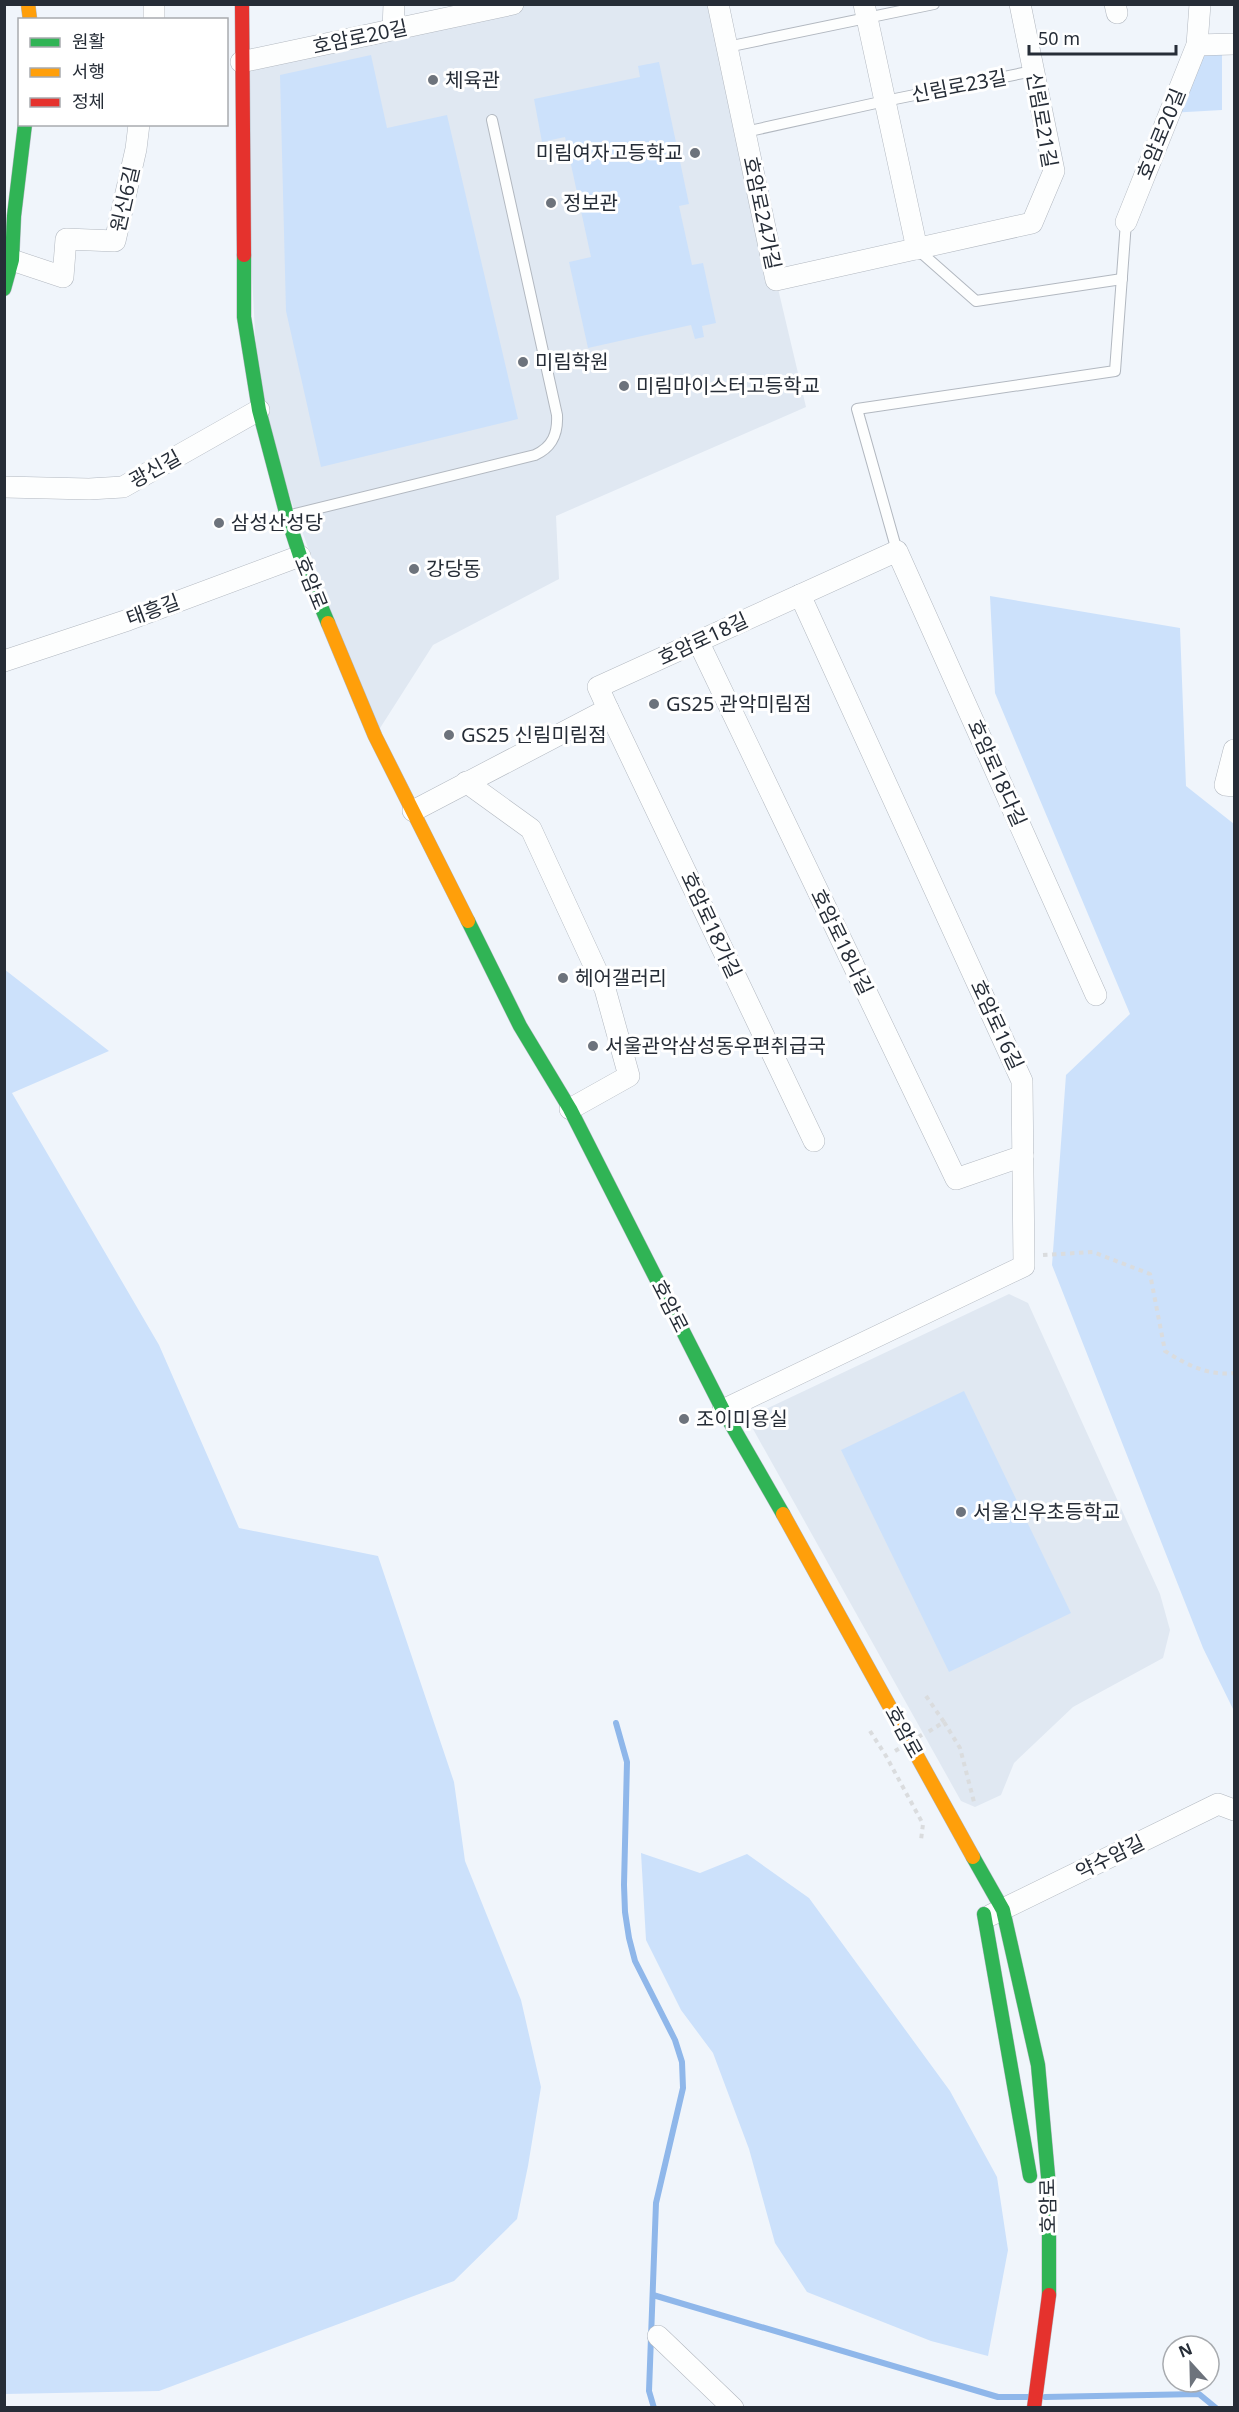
<svg xmlns="http://www.w3.org/2000/svg" width="1239" height="2412" viewBox="0 0 1239 2412" font-family="'Noto Sans','Noto Sans KR',sans-serif">
<rect width="100%" height="100%" fill="#f0f5fb"/>
<g fill="#e0e8f2">
<path d="M513 5H718L776 280 806 407 556 516 559 579 433 645 375 736 259 410 241 62Z"/>
<path d="M1009 1294 1028 1303 1160 1594 1170 1630 1163 1658 1073 1707 1014 1763 1001 1795 975 1807 961 1801 753 1429 766 1409Z"/>
</g>
<g fill="#cce1fb">
<path d="M1222 44V110L1169 113 1197 45Z"/>
<path d="M371 55 387 128 447 115 518 419 321 467 286 311 280 75Z"/>
<path d="M659 62 689 204 679 206 692 265 703 263 716 323 702 326 704 337 695 339 691 325 588 348 569 262 591 257 565 137 542 142 534 99 640 77 638 66Z"/>
<path d="M990 596 1180 628 1186 786 1234 824V1711L1203 1648 1052 1265 1066 1075 1130 1014 995 693Z"/>
<path d="M4 969 109 1051 12 1093 159 1345 239 1528 378 1556 454 1782 465 1861 521 2000 541 2087 528 2166 517 2219 454 2281 159 2391 5 2394Z"/>
<path d="M964 1391 1071 1613 949 1672 841 1450Z"/>
<path d="M641 1853 700 1873 747 1854 809 1898 950 2091 997 2177 1008 2250 988 2356 931 2341 807 2292 775 2243 749 2149 713 2053 681 2010 646 1940Z"/>
</g>
<g fill="none" stroke-linecap="round" stroke-linejoin="round">
<g stroke="#8fb7ea" stroke-width="6">
<path d="M616 1723 627 1762 624 1885 625 1912 629 1938 635 1961 675 2040 682 2062 683 2088 656 2203 649 2391 654 2408"/>
<path d="M653 2295 998 2397H1028"/>
<path d="M1045 2397 1199 2394 1216 2408"/>
</g>
<g stroke="#b2b8c0" stroke-width="12">
<g id="lane">
<path d="M727 47 934 4"/>
<path d="M745 132 885 101 1033 71"/>
<path d="M917 249 976 301 1122 279"/>
<path d="M287 516 535 455C553 447 558 433 557 415L492 120"/>
<path d="M897 551 857 409 1115 371 1126 222"/>
</g>
</g>
<g stroke="#b2b8c0" stroke-width="22">
<g id="street">
<path d="M154 4V20"/>
<path d="M718 4 776 280 1032 223 1054 171 1020 4"/>
<path d="M864 4 917 249"/>
<path d="M1115 4 1117 13"/>
<path d="M393 30 394 4"/>
<path d="M1197 45 1234 44"/>
<path d="M241 62 513 4"/>
<path d="M1126 222 1197 45 1200 4"/>
<path d="M12 260 63 277 66 239 115 241 136 149 139 124"/>
<path d="M4 487 89 489 123 487 259 410"/>
<path d="M698 641 956 1179 1023 1156"/>
<path d="M4 661 128 620 300 556"/>
<path d="M608 709 814 1141"/>
<path d="M1234 750 1225 785 1234 786"/>
<path d="M466 782 531 829 605 989 629 1076 570 1109"/>
<path d="M413 811 608 709 598 687 897 551 1096 995"/>
<path d="M723 1410 1024 1266 1022 1081 800 595"/>
<path d="M991 1915 1218 1804 1234 1810"/>
<path d="M658 2336 733 2408"/>
</g>
</g>
<g stroke="#b2b8c0" stroke-width="15">
<g id="fast">
<path d="M244 255V317L259 410 287 516 300 556 328 623"/>
<path d="M4 289 12 260 14 216 25 124"/>
<path d="M468 921 520 1026 570 1109 723 1410 783 1514"/>
<path d="M973 1857 1003 1910 1038 2065 1049 2187V2295"/>
<path d="M984 1914 1030 2176"/>
</g>
</g>
<g stroke="#b2b8c0" stroke-width="15">
<g id="slow">
<path d="M28 4 30 20"/>
<path d="M328 623 375 736 468 921"/>
<path d="M783 1514 973 1857"/>
</g>
</g>
<g stroke="#b2b8c0" stroke-width="15">
<g id="jam">
<path d="M242 4 244 255"/>
<path d="M1034 2408 1049 2295"/>
</g>
</g>
<g stroke="#dadcde" stroke-width="4" stroke-dasharray="4.5 4.5" stroke-linecap="butt">
<path d="M1043 1255 1093 1252 1150 1274 1165 1351C1187 1365 1208 1376 1234 1373"/>
<path d="M926 1696 944 1722 928 1732"/>
<path d="M944 1722 960 1748 974 1802"/>
<path d="M870 1731 886 1756 923 1824 921 1840"/>
</g>
<use href="#lane" stroke="#fdfefe" stroke-width="10"/>
<use href="#street" stroke="#fdfefe" stroke-width="21"/>
<use href="#fast" stroke="#30b455" stroke-width="14"/>
<use href="#slow" stroke="#ff9f0a" stroke-width="14"/>
<use href="#jam" stroke="#e5322d" stroke-width="14"/>
<path stroke="#dadcde" stroke-width="4" stroke-dasharray="4.5 4.5" stroke-linecap="butt" d="M895 1751 925 1733"/>
</g>
<g fill="#6d737c" stroke="#fff" stroke-width="2">
<circle cx="433" cy="80" r="6"/>
<circle cx="695" cy="153" r="6"/>
<circle cx="551" cy="203" r="6"/>
<circle cx="523" cy="362" r="6"/>
<circle cx="624" cy="386" r="6"/>
<circle cx="219" cy="523" r="6"/>
<circle cx="414" cy="569" r="6"/>
<circle cx="654" cy="704" r="6"/>
<circle cx="449" cy="735" r="6"/>
<circle cx="563" cy="978" r="6"/>
<circle cx="593" cy="1046" r="6"/>
<circle cx="684" cy="1419" r="6"/>
<circle cx="961" cy="1512" r="6"/>
</g>
<g text-anchor="middle" stroke-width="6" stroke-linejoin="round" paint-order="stroke">
<g font-size="20" fill="#262d37" stroke="#fff">
<text transform="translate(360 37) rotate(-12)" y="7">호암로20길</text>
<text transform="translate(959 86) rotate(-11)" y="7">신림로23길</text>
<text transform="translate(1042 120) rotate(80)" y="7">신림로21길</text>
<text transform="translate(1161 134) rotate(-68)" y="7">호암로20길</text>
<text transform="translate(125 199) rotate(-77)" y="7">원신6길</text>
<text transform="translate(762 213) rotate(78)" y="7">호암로24가길</text>
<text transform="translate(155 469) rotate(-29)" y="7">광신길</text>
<text transform="translate(311 583) rotate(68)" y="7">호암로</text>
<text transform="translate(153 610) rotate(-20)" y="7">태흥길</text>
<text transform="translate(703 639) rotate(-25)" y="7">호암로18길</text>
<text transform="translate(997 773) rotate(66)" y="7">호암로18다길</text>
<text transform="translate(711 925) rotate(65)" y="7">호암로18가길</text>
<text transform="translate(842 942) rotate(64)" y="7">호암로18나길</text>
<text transform="translate(997 1025) rotate(65)" y="7">호암로16길</text>
<text transform="translate(670 1306) rotate(63)" y="7">호암로</text>
<text transform="translate(904 1732) rotate(61)" y="7">호암로</text>
<text transform="translate(1110 1857) rotate(-26)" y="7">약수암길</text>
<text transform="translate(1048 2206) rotate(-91)" y="7">호암로</text>
</g>
<g font-size="20" fill="#262d37" stroke="#fff" text-anchor="start">
<text x="445" y="87">체육관</text>
<text x="683" y="160" text-anchor="end">미림여자고등학교</text>
<text x="563" y="210">정보관</text>
<text x="535" y="369">미림학원</text>
<text x="636" y="393">미림마이스터고등학교</text>
<text x="231" y="530">삼성산성당</text>
<text x="426" y="576">강당동</text>
<text x="666" y="711">GS25 관악미림점</text>
<text x="461" y="742">GS25 신림미림점</text>
<text x="575" y="985">헤어갤러리</text>
<text x="605" y="1053">서울관악삼성동우편취급국</text>
<text x="696" y="1426">조이미용실</text>
<text x="973" y="1519">서울신우초등학교</text>
</g>
</g>
<rect width="1239" height="2412" fill="none" stroke="#262d37" stroke-width="12"/>
<rect x="18" y="18" width="210" height="108" fill="#ffffff" stroke="#a8abaf" stroke-width="1.5"/>
<rect x="30" y="38" width="30" height="9" fill="#30b455" stroke="#a8abaf" stroke-width="1.5"/>
<text x="72" y="48" font-size="18" fill="#262d37">원활</text>
<rect x="30" y="68" width="30" height="9" fill="#ff9f0a" stroke="#a8abaf" stroke-width="1.5"/>
<text x="72" y="78" font-size="18" fill="#262d37">서행</text>
<rect x="30" y="98" width="30" height="9" fill="#e5322d" stroke="#a8abaf" stroke-width="1.5"/>
<text x="72" y="108" font-size="18" fill="#262d37">정체</text>
<g transform="translate(1191 2364) rotate(338)"><circle r="28" fill="#ffffff" stroke="#a8abaf" stroke-width="1.5"/>
<path d="M0-4.5L10 22L0 15L-10 22Z" fill="#6d737c"/>
<text y="-9" font-size="16" font-weight="bold" text-anchor="middle" fill="#262d37">N</text>
</g>
<path d="M1029 45v9h147v-9" fill="none" stroke="#262d37" stroke-width="3"/>
<text x="1038" y="45" font-size="18" fill="#262d37" stroke="#ffffff" stroke-width="4.5" paint-order="stroke">50 m</text>
</svg>
